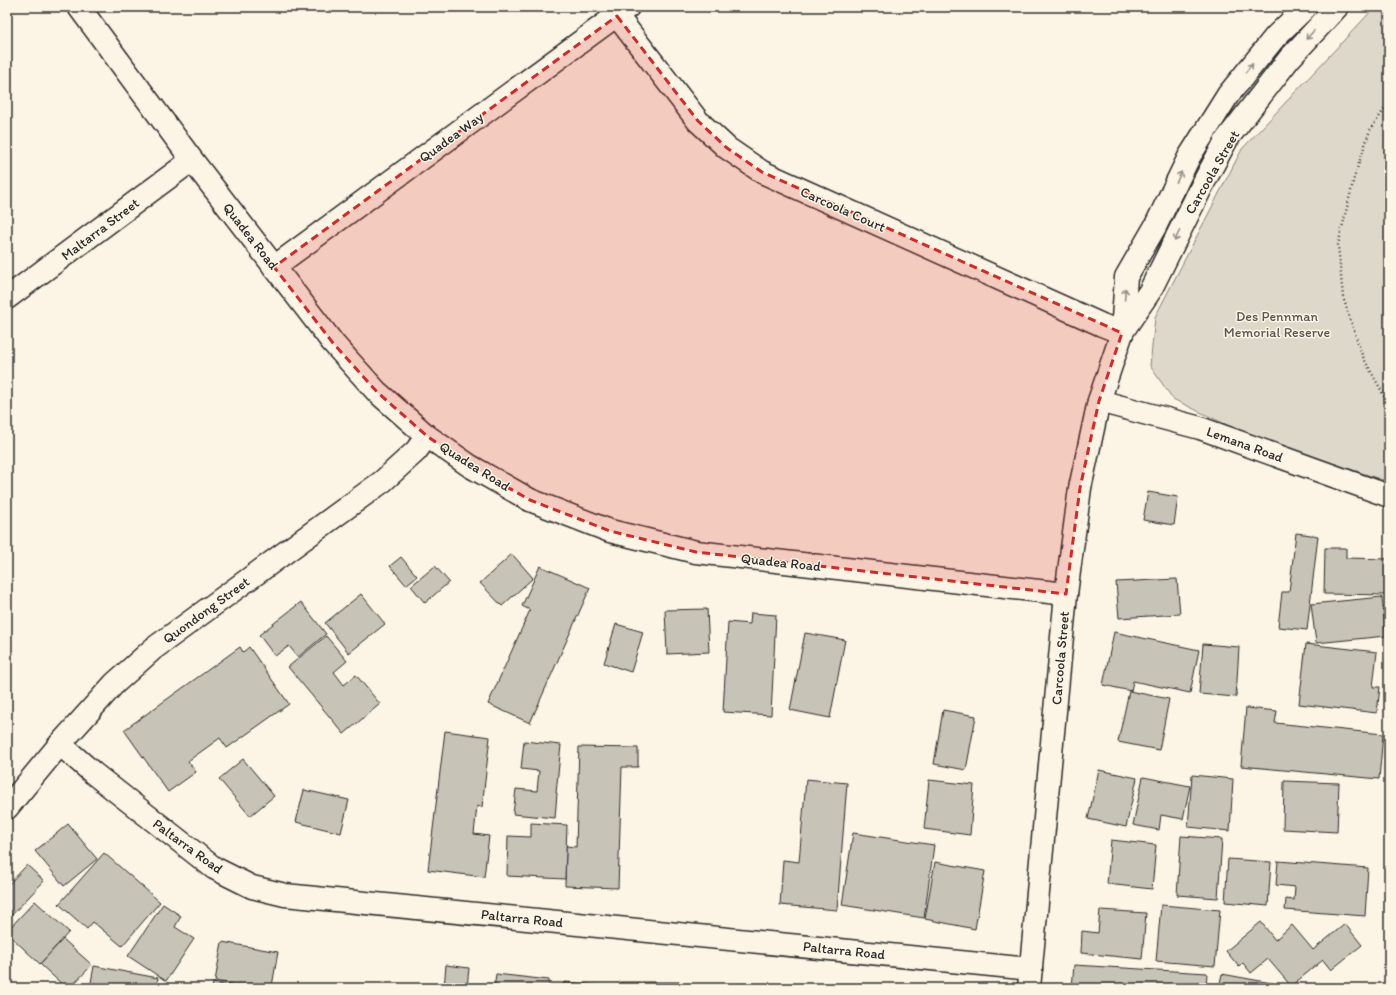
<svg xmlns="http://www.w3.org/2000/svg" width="1396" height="995" viewBox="0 0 1396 995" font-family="Itim,sans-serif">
<rect width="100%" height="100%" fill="#fcf5e5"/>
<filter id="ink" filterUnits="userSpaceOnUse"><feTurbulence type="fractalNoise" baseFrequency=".025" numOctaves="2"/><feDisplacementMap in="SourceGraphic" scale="8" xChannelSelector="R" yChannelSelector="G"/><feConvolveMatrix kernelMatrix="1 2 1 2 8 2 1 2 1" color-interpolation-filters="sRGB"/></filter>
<g filter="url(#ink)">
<path fill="#ded8ca" stroke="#84827a" d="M1375 7H1389V482L1246 434 1173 399 1150 366 1155 317 1242 149Z"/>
<g fill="#c8c3b7" stroke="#2b2b2b">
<path d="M1148 492 1178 497 1174 525 1143 520Z"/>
<path d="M1296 533 1318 536 1307 630 1278 627 1282 592H1289Z"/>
<path d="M1325 548H1346V558L1389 559 1388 595 1324 594Z"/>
<path d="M512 554 533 578 502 606 480 583Z"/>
<path d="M401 557 417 576 406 585 390 566Z"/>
<path d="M435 566 449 582 425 603 411 586Z"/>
<path d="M540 566 590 588 530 723 488 704 530 610 522 606Z"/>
<path d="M1177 579 1180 614 1119 618 1116 582Z"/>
<path d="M361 594 385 624 349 653 325 623Z"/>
<path d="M1382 597 1386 636 1316 643 1311 604Z"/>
<path d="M301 602 326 634 298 657 289 646 275 656 259 635Z"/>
<path d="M707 609 709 652 667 654 665 610Z"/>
<path d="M751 613 776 615 771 715 723 712 728 622 750 624Z"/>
<path d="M616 624 643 632 631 672 604 663Z"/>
<path d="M1114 632 1199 650 1190 693 1133 681 1131 691 1103 685Z"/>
<path d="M805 633 845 640 830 718 790 710Z"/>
<path d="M326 636 347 661 334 672 344 685 356 675 380 704 344 734 288 667Z"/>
<path d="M1203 644 1239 647 1236 697 1199 694Z"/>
<path d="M1306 644 1377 652 1373 687H1380L1377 713 1299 704Z"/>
<path d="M240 647 243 652 249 647 289 704 227 748 220 738 188 761 196 772 168 792 124 730Z"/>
<path d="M1129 691 1169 699 1159 750 1118 742Z"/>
<path d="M1246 708 1277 711 1275 723 1383 734 1379 779 1241 766Z"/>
<path d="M943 710 976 716 966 770 934 764Z"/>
<path d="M445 731 490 737 482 807 477 806 474 834 489 836 484 877 428 870Z"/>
<path d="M524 741 561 745 556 793H557L555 818 513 814 516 789 537 791 539 771 521 769Z"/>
<path d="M579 747 638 748V767H622L618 888 565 886 566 846 576 847Z"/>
<path d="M243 759 274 796 250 816 219 779Z"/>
<path d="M1099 770 1137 778 1126 827 1088 819Z"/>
<path d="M1192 775 1233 779 1230 831 1188 827Z"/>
<path d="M1143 777 1190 786 1183 819 1161 815 1159 830 1133 825Z"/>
<path d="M806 779 847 783 837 910 780 905 783 860 799 862Z"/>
<path d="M929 780 974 785 970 835 924 829Z"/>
<path d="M1284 781 1339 783 1337 832 1283 829Z"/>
<path d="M304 790 349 800 341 833 296 822Z"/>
<path d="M531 823 567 825 565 879 507 876 508 836 531 837Z"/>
<path d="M68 824 97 859 64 886 35 851Z"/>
<path d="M853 833 934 845 924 918 842 905Z"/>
<path d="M1181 836 1222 839 1218 898 1177 895Z"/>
<path d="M1111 840 1156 845 1152 889 1107 884Z"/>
<path d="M104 853 160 902 122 946 93 922 87 929 59 904Z"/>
<path d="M1228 859 1271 862 1268 906 1225 902Z"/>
<path d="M1278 861 1368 868 1365 916 1285 910 1286 899 1294 900 1295 887 1276 885Z"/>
<path d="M935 862 985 871 975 929 925 919Z"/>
<path d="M27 865 44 881 7 920V886Z"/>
<path d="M35 901 69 932 40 964 7 933V931Z"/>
<path d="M163 904 181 916 175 927 194 939 166 981 128 956Z"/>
<path d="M1161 905 1220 910 1215 966 1156 961Z"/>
<path d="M1100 910 1146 913 1142 959 1081 953 1082 931 1098 933Z"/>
<path d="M1261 922 1275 940 1292 925 1313 950 1345 924 1362 945 1331 970 1323 960 1291 986 1268 959 1251 973 1243 963 1239 967 1226 951Z"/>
<path d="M63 939 92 965 70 988H66L40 964Z"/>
<path d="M222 942 278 952 272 986 255 983 254 988H252L215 981Z"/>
<path d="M446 965 469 968 467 988H444Z"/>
<path d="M1074 965 1207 973 1206 988H1072Z"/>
<path d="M94 966 158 978 156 988H90Z"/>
<path d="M496 974 549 980V988H494Z"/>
<path d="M1222 974 1282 985 1281 988H1219Z"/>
<path d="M7 979 17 988H7Z"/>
<path d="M564 982 618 987V988H563Z"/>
<rect x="621" y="982" width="58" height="6"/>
<path d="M213 983 239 988H212Z"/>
<path d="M291 984 329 988H290Z"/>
<path d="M342 985 383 988H342Z"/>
</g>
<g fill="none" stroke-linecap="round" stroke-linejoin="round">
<g stroke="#2b2b2b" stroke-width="25">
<g id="minor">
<path d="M79 7 192 160 333 343 377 392 427 436 470 466 530 500 610 531 696 552 1066 594"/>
<path d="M617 16 698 121 727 148 762 172 1102 325 1122 333"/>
<path d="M274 267 628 7"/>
<path d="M7 298 192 160"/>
<path d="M1099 401 1200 428 1389 496"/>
<path d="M60 744 93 773 214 868 252 887 285 895 1031 969"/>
<path d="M7 808 60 744 114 684 153 649 383 481 416 451 427 436"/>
</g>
</g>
<g stroke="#2b2b2b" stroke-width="25">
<g id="tertiary">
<path d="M1122 332 1150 291 1206 178 1227 139 1289 59 1337 7"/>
<path d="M1029 988 1066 594 1080 488 1099 401 1122 333 1126 277 1155 227 1189 157 1228 95 1276 36 1306 7"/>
</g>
</g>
<path stroke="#2b2b2b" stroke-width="2.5" stroke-dasharray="1 3" stroke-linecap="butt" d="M1389 103 1370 130 1354 178 1338 245 1343 297 1362 355 1389 405"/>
<use href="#minor" stroke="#fcf5e5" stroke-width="22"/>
<use href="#tertiary" stroke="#fcf5e5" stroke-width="22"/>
</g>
<defs><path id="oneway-shaft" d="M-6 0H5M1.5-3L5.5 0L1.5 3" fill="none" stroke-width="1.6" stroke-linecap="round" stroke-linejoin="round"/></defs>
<g stroke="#949088">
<use href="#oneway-shaft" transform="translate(1310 35) rotate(132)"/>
<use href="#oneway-shaft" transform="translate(1249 68) rotate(-51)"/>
<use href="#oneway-shaft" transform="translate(1179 177) rotate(-64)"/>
<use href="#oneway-shaft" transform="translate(1177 236) rotate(116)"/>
<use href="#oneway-shaft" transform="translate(1125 294) rotate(-86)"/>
</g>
</g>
<path fill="#d62828" fill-opacity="0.2" stroke="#d62828" stroke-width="3" stroke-dasharray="8 5" stroke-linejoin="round" d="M617 16 698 121 727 148 762 172 1122 333 1099 401 1080 488 1066 594 696 552 610 531 530 500 470 466 427 436 377 392 333 343 274 267Z"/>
<g text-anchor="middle" stroke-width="3" stroke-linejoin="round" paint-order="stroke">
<g font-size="14" fill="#2b2b2b" stroke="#fcf5e5">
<text transform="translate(451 137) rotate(-36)" y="5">Quadea Way</text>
<text transform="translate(1212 172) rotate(-60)" y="5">Carcoola Street</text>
<text transform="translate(843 209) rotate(24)" y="5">Carcoola Court</text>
<text transform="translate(100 229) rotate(-37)" y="5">Maltarra Street</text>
<text transform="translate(251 236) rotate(52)" y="5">Quadea Road</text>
<text transform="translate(1245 444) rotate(20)" y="5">Lemana Road</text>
<text transform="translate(475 466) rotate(32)" y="5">Quadea Road</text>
<text transform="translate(781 562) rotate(6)" y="5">Quadea Road</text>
<text transform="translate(206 610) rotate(-36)" y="5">Quondong Street</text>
<text transform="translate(1060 658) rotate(-85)" y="5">Carcoola Street</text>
<text transform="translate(188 846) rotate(36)" y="5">Paltarra Road</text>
<text transform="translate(522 918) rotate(6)" y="5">Paltarra Road</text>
<text transform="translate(844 950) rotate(6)" y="5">Paltarra Road</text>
</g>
<g font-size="14" fill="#585653" stroke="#fcf5e5">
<text x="1277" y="321">Des Pennman<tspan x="1277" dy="16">Memorial Reserve</tspan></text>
</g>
</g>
<rect width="1396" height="995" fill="none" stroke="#fcf5e5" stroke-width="24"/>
<rect x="12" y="12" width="1372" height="971" fill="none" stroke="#2b2b2b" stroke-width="1.5" filter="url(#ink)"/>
</svg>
